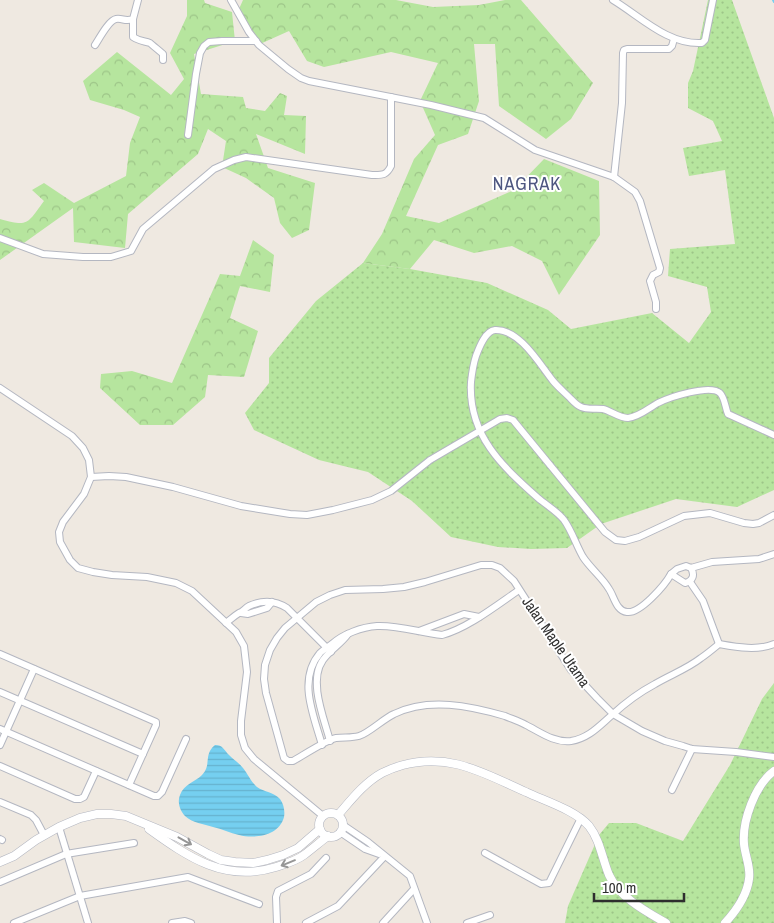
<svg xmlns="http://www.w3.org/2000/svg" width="774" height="923" viewBox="0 0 774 923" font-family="'Archivo Narrow',sans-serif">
<defs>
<pattern id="grass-dots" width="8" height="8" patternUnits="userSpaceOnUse" patternTransform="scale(1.25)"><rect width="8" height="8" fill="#b6e59e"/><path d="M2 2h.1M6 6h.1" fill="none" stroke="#9dc588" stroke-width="1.8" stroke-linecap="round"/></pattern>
<pattern id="forest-crowns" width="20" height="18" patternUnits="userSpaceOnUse" patternTransform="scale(1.25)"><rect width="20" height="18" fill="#b6e59e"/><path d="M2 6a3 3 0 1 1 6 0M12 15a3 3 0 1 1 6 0" fill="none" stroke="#9dc588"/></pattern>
<pattern id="water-rules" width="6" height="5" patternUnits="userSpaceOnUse" patternTransform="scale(1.25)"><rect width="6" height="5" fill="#75cff0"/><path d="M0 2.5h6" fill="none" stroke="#66b2ce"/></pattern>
</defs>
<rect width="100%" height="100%" fill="#efe9e1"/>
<g fill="url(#grass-dots)">
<path d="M708 0H732L774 118V490L737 507 676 499 601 524 567 548 531 549 498 547 451 537 412 501 368 472 319 460 254 430 245 413 269 383V358L316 301 363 263 410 269 487 283 548 310 571 329 652 313 689 343 711 312 707 287 668 276 670 249 735 244 725 170 689 176 683 148 722 141 713 121 688 108V83L693 71Z"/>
<path d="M774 683V923H565L568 906 599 835 609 823H636L683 841 730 765 762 699Z"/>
</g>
<g fill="url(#forest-crowns)">
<path d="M187 0H204L205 3 232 12 235 41 194 54 201 94 243 97 246 108 265 111 280 93 287 96 284 115 306 116 305 154 256 134 268 168 315 183 309 230 292 238 280 223 274 198 246 178 222 167 226 141 208 129 198 154 128 214 125 248 74 242 73 208 0 260V219C29 227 27 224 44 201L32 190 44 183 74 203 126 176 130 143 140 117 124 110 90 100 83 81 117 52 171 95 184 79 170 53 187 16Z"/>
<path d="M243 0H396L433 7 479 5 505 0H521L593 83 571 119 546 139 499 106 495 44H474L479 101 468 134 438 145 406 216 439 223 514 190 544 159 599 181 600 235 559 295 542 261 512 246 474 253 434 240 410 269 363 263 382 234 414 159 435 135 420 101 438 63 391 52 324 67 307 61 289 31 260 44H253L239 9Z"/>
<path d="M253 240 274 255 270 292 240 286 230 318 258 331 244 377 208 375 205 397 173 425H140L100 388 101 374 132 371 172 383 220 274 240 276Z"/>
</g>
<path fill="url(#water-rules)" d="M215 745C223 745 224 750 229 755 234 760 239 763 243 768 248 774 251 782 257 787 264 792 274 792 280 799 284 804 285 812 284 817 279 836 255 839 239 835 230 833 222 829 213 827 204 824 192 823 185 816 180 811 177 802 180 795 184 784 195 782 202 775 212 765 203 755 215 745Z"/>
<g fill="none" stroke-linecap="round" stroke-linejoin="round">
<path stroke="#75cff0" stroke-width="2" d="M773 0 774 2"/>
<g stroke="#b4b7c1" stroke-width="8">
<g id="minor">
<path d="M231 0 249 32 259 45 288 69 301 78 309 81 431 105 484 118 535 150 614 177 635 192 640 201 660 268 659 272 653 275 650 281 656 302V309"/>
<path d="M613 0C641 17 668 45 702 43L705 40 713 0"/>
<path d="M133 19V37C139 41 144 41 150 43 151 44 162 53 163 54V60"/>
<path d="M95 45C99 39 109 20 116 19 123 18 125 22 133 19L138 0"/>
<path d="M188 135 196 74 200 53 204 46 209 42 222 41H256"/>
<path d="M614 177 622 103 623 53 624 50 627 49H669L672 46 674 39"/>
<path d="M0 238 43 254 83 257H111L131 251 143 229 214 169 234 160 246 157 372 175C382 175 386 176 391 166V97"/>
<path d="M0 388 72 436 83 448 89 460 91 477 84 494 63 522 59 532 60 542 70 560 78 568 93 572 112 575 147 577 176 583 192 591 236 632 244 646 247 672 241 721V735L245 748 254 759 323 816"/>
<path d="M91 477 109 476 126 477 173 487 241 506 290 514 307 515 333 510 372 500 391 491 430 460 500 419 507 418 513 420 605 532 616 540 625 541 639 537 684 516 710 513 744 523 753 524 759 523 774 515"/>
<path d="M691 568C695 575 693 581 685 583L671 574 677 569 686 566 691 568 712 562 759 559 774 554"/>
<path d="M671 574C665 585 640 614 627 612 616 611 614 596 609 589 602 577 591 569 583 557 576 545 572 531 564 520 557 511 546 505 538 498 502 466 468 435 471 382 472 373 473 365 476 356 479 348 485 331 495 330 520 329 540 365 553 381 558 387 564 392 569 397 573 401 576 405 581 407 588 410 595 408 603 409 611 411 619 418 628 418 639 417 649 408 658 403 670 397 710 384 720 393 725 398 725 407 728 414L774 435"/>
<path d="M690 582 703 601 719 644"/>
<path d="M241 613 248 614 267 608 272 602"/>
<path d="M226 623C231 619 234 616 239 613 243 612 245 608 249 606 262 600 275 600 287 608L331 652"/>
<path d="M419 631 464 614 479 617"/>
<path d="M774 644C757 651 736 647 719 644 713 649 707 654 701 658 687 669 670 675 655 684 640 692 625 703 612 715 599 726 589 738 571 741 554 743 540 732 526 725 519 721 512 719 505 716 470 706 429 697 394 714 383 719 369 733 359 736 352 738 344 737 336 738 328 739 302 756 293 761H288L284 758 266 693 264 679 265 665 270 650 277 638 285 628 316 602 330 595 345 590 383 589 404 587 425 582 481 565H492L500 568 514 581 571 670 597 698 613 714 642 731 665 741 683 746 692 749 736 752 774 757"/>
<path d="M0 654 156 722V725L129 785"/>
<path d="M0 692 143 754"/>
<path d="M0 729 154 796H158L162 792 186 739"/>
<path d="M330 741C324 718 308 681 323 660 330 650 341 644 348 634"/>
<path d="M0 745 34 669"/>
<path d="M322 745C314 716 297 680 320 653 323 650 328 647 332 644 343 634 362 627 377 626 399 625 421 633 442 635 468 628 497 605 519 590"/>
<path d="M0 766 75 799H80L84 797 96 771"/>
<path d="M672 790 692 749"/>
<path d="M0 802 31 815 36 820 44 835"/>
<path d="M343 825 368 842 410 876 427 923"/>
<path d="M59 827 88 923"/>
<path d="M340 832 365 849 379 854"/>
<path d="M0 839 2 840"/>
<path d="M485 853 541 884 549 883 581 818"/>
<path d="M0 882 66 854 134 843"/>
<path d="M14 923 80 896 188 877 259 904"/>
<path d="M172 923 185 921 191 923"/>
<path d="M277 923 276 897 278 891 311 874 326 858"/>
<path d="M306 923 338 906 384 857"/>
<path d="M383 923 414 889"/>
<path d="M467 923 490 915"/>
</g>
</g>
<g stroke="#b4b7c1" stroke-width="9">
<g id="tertiary">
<circle cx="331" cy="825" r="12"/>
<path d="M338 815C351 800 364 783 382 773 388 770 396 767 403 765 450 752 485 774 526 792 545 801 575 810 589 826 600 840 602 858 609 875 619 897 645 911 666 923"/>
<path d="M149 829C188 857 225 883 276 867 285 864 296 861 304 855 312 849 320 842 328 836"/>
<path d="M0 862 14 856 36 840 59 827 80 818 97 814H111L126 816 177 837 208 854 221 860 235 862 253 863 267 860 283 855 298 848 320 829"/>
<path d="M725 923C736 911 747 895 749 879 751 867 745 856 744 844 742 821 755 785 774 771"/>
</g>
</g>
<use href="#minor" stroke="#fff" stroke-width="6"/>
<use href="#tertiary" stroke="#fff" stroke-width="8"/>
</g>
<defs><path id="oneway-shaft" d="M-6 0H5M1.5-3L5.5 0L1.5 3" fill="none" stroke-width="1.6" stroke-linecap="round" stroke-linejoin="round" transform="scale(1.25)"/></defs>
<g stroke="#969696">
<use href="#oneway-shaft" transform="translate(185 841) rotate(29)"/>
<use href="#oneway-shaft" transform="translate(288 863) rotate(158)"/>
</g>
<g text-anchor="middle" stroke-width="4" stroke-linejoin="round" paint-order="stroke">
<g font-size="15" fill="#2e2e2e" stroke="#fff">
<text transform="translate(556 642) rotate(55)" y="5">Jalan Maple Utama</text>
</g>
<g font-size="18" letter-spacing="1" fill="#4d5680" stroke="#fff">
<text x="527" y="190">NAGRAK</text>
</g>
</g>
<path d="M594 893v8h90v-8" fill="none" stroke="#2e2e2e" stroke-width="2.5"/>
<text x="602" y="893" font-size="15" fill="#2e2e2e" stroke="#ffffff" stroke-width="4" paint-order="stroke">100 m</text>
</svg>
